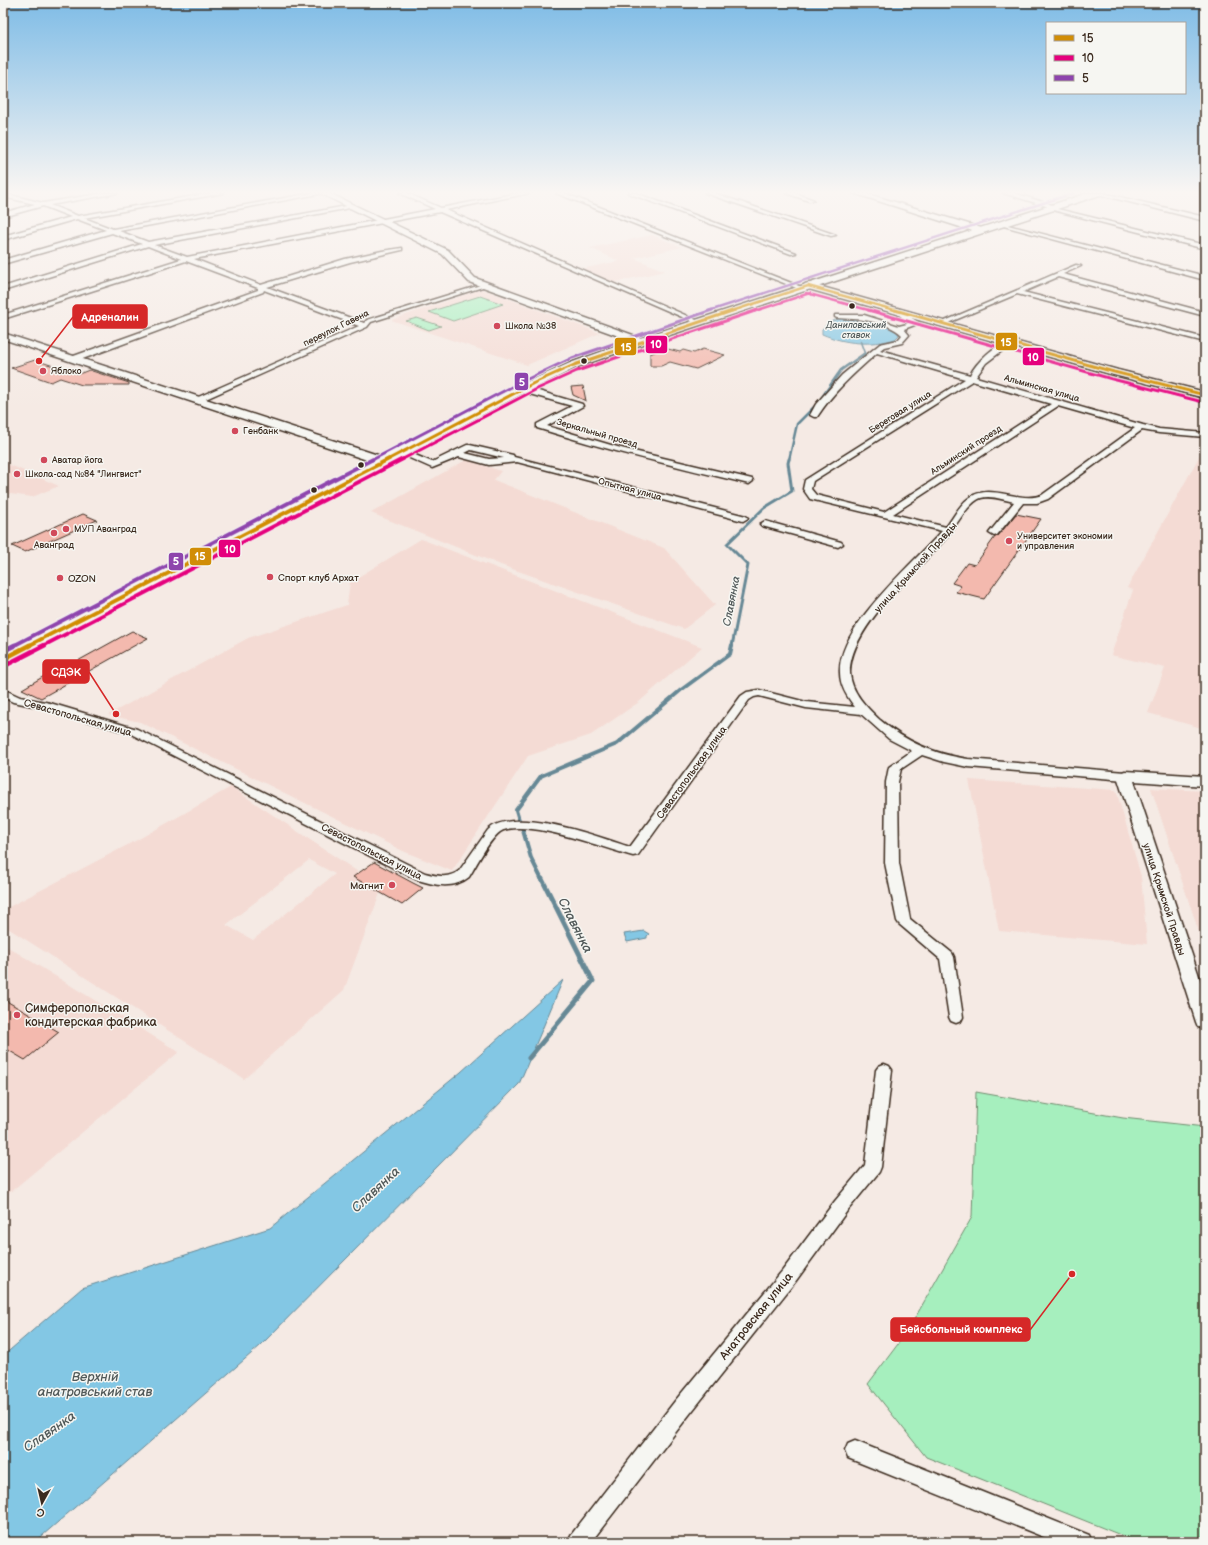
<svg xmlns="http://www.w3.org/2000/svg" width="1208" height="1545" viewBox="0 0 1208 1545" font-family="'Balsamiq Sans',sans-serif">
<rect width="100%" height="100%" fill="#f5eae4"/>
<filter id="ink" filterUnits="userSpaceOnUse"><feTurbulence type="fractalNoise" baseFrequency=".025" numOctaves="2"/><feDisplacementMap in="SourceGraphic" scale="8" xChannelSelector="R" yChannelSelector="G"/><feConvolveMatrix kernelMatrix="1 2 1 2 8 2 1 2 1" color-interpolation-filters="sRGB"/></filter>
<g filter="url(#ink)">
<g fill="#f4dbd4" fill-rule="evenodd">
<path d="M652 235 682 247 634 258 665 271 612 283 581 269 619 261 590 248Z"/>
<path d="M482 289 600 333 527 365 391 320Z"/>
<path d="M1205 446V729L1148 713 1165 668 1111 655 1133 590 1127 588Z"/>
<path d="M466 460 501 471 494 480 664 548 715 605 684 629 501 565 371 513Z"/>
<path d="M3 462 59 486 32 497 3 493Z"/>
<path d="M421 539 702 647 639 702 591 735 528 756 452 871 403 851 140 722 108 715 248 638 347 605 350 582Z"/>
<path d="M969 780 1116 790 1141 876 1147 944 999 931Z"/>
<path d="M231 787 382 888 344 990 244 1079 3 925V910L137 840ZM309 860 335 874 253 940 226 925Z"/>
<path d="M1151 788 1205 791V950Z"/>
<path d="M3 944 179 1052 3 1198Z"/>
</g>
<g fill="#a6efbe" stroke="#708c6e">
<path d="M480 296 503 304 453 321 429 312Z"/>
<path d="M417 318 441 326 429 330 406 321Z"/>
<path d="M976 1092 1123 1118 1205 1127V1542H1138L926 1457 868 1384 907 1332 972 1217Z"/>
</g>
<g fill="#83c7e4" stroke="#668895">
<path d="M838 319C854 319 890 320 899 335L895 339C871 346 845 344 822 334V329L828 323Z"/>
<path d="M644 931 649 934 647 936V938L627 942 624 934Z"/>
<path d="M563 980 519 1084 260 1346 35 1542H3V1356L82 1288 270 1228 461 1072Z"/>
</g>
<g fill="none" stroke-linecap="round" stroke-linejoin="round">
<path stroke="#668895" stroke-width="2.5" d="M789 460 797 424 817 404 841 370 865 353 861 342"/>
<path stroke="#668895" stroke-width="3" d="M732 646 748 565 727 544 764 508 792 491 788 463 789 459"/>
<g stroke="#668895" stroke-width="4">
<path d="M519 820 516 810 541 776 617 744 681 690 730 654 732 645"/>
<path d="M522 827 531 858 542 880"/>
</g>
<path stroke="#668895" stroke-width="5" d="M529 1058 593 981 542 879"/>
</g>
<g fill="#f3b9ae" stroke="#3b2a1e">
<path d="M664 348 680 352 683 350 694 353 703 349 725 355 696 369 670 362 661 366H650V354Z"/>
<path d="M35 360 79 374 89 370 129 383V385H82L60 378 51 382 11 368Z"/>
<path d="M583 386 586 401 573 395 571 387Z"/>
<path d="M83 514 97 520 25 552 12 546Z"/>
<path d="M1016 514 1041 519 984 599 956 592 961 586 952 583 967 563 975 565 995 537 998 536Z"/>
<path d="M132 631 148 638 41 698 22 689 53 671 56 673Z"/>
<path d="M374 862 413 883 423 888 402 905 353 877Z"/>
<path d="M3 999 59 1032 25 1060 3 1047Z"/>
</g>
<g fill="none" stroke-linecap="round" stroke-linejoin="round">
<g stroke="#3b2a1e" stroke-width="3">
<g id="minor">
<path d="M3 193 43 203 104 193H118L50 205 78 216 211 193H224L84 218 113 229 312 193H324L119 231 148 242 352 205 355 207 154 245 187 257 435 209 399 193H407L441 208 518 193H530L446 210 701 322 696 323 440 212 194 259 261 285 345 259 382 251 402 248V250L350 262 267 287 364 323 367 320 484 284 489 285 371 322 367 327 199 402H196V398L359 326 264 290 263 292 77 361H71V357L258 290V288L186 261 3 319V315L181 259 148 246 3 291V287L142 244 112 233 3 264V260L106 230 77 219 3 240V236L71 217 43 206 3 217V213L35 204 3 197Z"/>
<path d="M556 193H564L804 288 799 289Z"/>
<path d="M628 193H636L796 253 791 254Z"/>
<path d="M705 193H714L836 235 831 236Z"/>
<path d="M786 193H795L814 200 809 201Z"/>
<path d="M1093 193H1103L1205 217V221Z"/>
<path d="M1049 207 1205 245V249L1049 209Z"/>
<path d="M1000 223 1205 276V280L1000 225Z"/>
<path d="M1076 265 1081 266 1063 274 1205 312V316L1058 277 1023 292 1205 338V342L1017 294 943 325 938 324Z"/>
<path d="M898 310 920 323 904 329 909 335 902 343 884 347 880 350 970 375C975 364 998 340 1011 342V344L986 363 976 377 1143 425 1159 429 1205 433V437L1159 433 1142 430 1048 499 1037 503H1023L997 535 994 536 989 533 1014 502C1004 500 991 495 981 498 969 502 957 524 949 534 944 541 937 548 931 554 905 582 849 632 850 673 851 692 867 708 880 720 906 742 934 754 968 759L1125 772 1129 773 1131 776 1129 779 1125 780 968 767 944 762 922 755 901 769 898 782 899 863 910 919 952 953 954 957 963 1017 961 1021 956 1023 951 1021 949 1017 940 959 899 924 897 921 885 863 886 782 889 767 912 751 889 739 861 714 806 708 759 696 754 697 749 700 638 855 633 856C606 849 523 817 500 832 488 841 477 864 469 877 453 890 433 885 415 879L129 733 44 708 13 702 3 697V689L20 697 50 703 137 729 425 873C437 876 449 879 459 871L488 830C514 805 599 837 630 847L741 696 747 692 759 690 806 702 855 707C847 697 840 686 840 673 837 627 913 564 942 531L810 499 803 489 805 480 965 379 877 353C854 373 833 392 817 417H814L810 415 816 404 842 375 880 344 898 340 902 335C887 320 857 319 837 318L835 317V315H864L899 326 911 323 896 313V311ZM972 381 1051 404 884 512 816 495 811 489 813 481ZM1058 406 1135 428 1042 495C1019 504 990 482 969 498 959 505 954 517 946 527L893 514Z"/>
<path d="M519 387H525L582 404 583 406 547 426 621 448 752 479 753 481 749 484C678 467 607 450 537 428V424L572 406 519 391Z"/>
<path d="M467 445H470L513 455 514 457 746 516 748 518 743 521 517 462 489 465 459 457 432 468 396 452 397 450H403L432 462ZM471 450 504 458 489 459 465 453Z"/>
<path d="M765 521 841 542 843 544 838 547 762 526 760 524Z"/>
<path d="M884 1064 889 1066 892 1070 881 1167 879 1172 847 1211 795 1282 689 1415 591 1542H568L571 1535 675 1401 783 1270 835 1201 865 1165 876 1070 879 1066Z"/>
<path d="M855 1441 1089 1535 1092 1542H1056L848 1458 845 1451 848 1444Z"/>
</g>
</g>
<g stroke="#3b2a1e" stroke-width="3">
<g id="tertiary">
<path d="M320 193H329L448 250 475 278 644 339 645 341 644 343H638L469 282 442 254Z"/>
<path d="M1003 193H1014L1059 207 1056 209Z"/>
<path d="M1125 771 1205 776V786L1134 781 1205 994V1029L1198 1027 1196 1022 1117 776 1120 773Z"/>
</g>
</g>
<g stroke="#3b2a1e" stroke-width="3">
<g id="secondary">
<path d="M853 193H865L985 229 986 231 982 233H979Z"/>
<path d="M808 283 1118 370 1205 392V398L1110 374 805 288 803 286 805 284Z"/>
<path d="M3 333 387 458 389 461 387 464H379L3 339Z"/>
</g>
</g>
<g stroke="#3b2a1e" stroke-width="3">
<path id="primary" d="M1088 193H1101L1100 195 645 343 578 367 526 392 9 663 3 664V652L518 386 570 363 637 339Z"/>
</g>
<use href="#minor" fill="#f6f6f2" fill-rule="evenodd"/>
<use href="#tertiary" fill="#f6f6f2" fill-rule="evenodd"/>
<use href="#secondary" fill="#f6f6f2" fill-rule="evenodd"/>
<use href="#primary" fill="#f6f6f2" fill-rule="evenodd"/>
<g stroke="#f6f6f2" stroke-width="4">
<g id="bus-1-far3">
<path d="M808 286 898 311"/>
<path d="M732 311 808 286"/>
</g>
</g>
<g stroke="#f6f6f2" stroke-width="5">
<g id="bus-1-far2">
<path d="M895 310 1114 372 1205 395"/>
<path d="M387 460 534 383 574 365 735 310"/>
</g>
</g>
<g stroke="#f6f6f2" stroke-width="6">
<path id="bus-1-far1" d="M28 646 389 459"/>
</g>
<g stroke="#f6f6f2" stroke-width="8">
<path id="bus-1" d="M3 659 30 645"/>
</g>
<g stroke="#f6f6f2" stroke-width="4">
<g id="bus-2-far3">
<path d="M806 293 872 311"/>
<path d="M755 311 810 293"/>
</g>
</g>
<g stroke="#f6f6f2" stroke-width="5">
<g id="bus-2-far2">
<path d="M868 310 1112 379 1203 402"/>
<path d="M401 460 537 389 577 371 758 310"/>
</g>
</g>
<g stroke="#f6f6f2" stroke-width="6">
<path id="bus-2-far1" d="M43 646 403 459"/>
</g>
<g stroke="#f6f6f2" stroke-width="8">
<path id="bus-2" d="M6 665 45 645"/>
</g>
<g stroke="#f6f6f2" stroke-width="4">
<path id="bus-3-far3" d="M709 311 1074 193"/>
</g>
<g stroke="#f6f6f2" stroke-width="5">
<path id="bus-3-far2" d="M372 460 519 383 572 358 712 310"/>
</g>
<g stroke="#f6f6f2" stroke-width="6">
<path id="bus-3-far1" d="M13 646 373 459"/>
</g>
<g stroke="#f6f6f2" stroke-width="8">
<path id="bus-3" d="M3 651 15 645"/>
</g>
<use href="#bus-1-far3" stroke="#d18d06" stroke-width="2.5"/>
<use href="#bus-1-far2" stroke="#d18d06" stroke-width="3"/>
<use href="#bus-1-far1" stroke="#d18d06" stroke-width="4"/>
<use href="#bus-1" stroke="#d18d06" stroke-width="5"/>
<use href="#bus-2-far3" stroke="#e5007d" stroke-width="2.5"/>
<use href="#bus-2-far2" stroke="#e5007d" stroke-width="3"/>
<use href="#bus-2-far1" stroke="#e5007d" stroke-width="4"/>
<use href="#bus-2" stroke="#e5007d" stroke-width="5"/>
<use href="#bus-3-far3" stroke="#8e44ad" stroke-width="2.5"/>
<use href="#bus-3-far2" stroke="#8e44ad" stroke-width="3"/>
<use href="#bus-3-far1" stroke="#8e44ad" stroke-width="4"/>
<use href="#bus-3" stroke="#8e44ad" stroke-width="5"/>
</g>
</g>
<linearGradient id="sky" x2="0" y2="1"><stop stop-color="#7fbce6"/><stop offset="0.47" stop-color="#faf6f3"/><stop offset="1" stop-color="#faf6f3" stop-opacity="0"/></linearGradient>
<rect width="1208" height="409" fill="url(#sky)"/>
<g fill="#3b2a1e" stroke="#f6f6f2" stroke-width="1.5">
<circle cx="852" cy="306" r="3.5"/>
<circle cx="584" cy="361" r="3.5"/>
<circle cx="361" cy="465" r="3.5"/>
<circle cx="314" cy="490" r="3.5"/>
</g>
<g fill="#d1495b" stroke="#f6f6f2" stroke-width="1.5">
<circle cx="497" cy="326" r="4"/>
<circle cx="43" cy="371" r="4"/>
<circle cx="235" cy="431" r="4"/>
<circle cx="44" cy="460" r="4"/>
<circle cx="17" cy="474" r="4"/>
<circle cx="66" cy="529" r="4"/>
<circle cx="54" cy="533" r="4"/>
<circle cx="1009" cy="541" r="4"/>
<circle cx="270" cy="577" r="4"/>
<circle cx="60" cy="578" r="4"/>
<circle cx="392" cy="885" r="4"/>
<circle cx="17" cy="1015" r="4"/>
</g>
<g text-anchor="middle" stroke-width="3" stroke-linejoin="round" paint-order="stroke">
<g font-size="9" font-style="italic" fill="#515959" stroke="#f6f6f2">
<text x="856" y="328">Даниловський<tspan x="856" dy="10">ставок</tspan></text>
</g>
<g font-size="9" fill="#3b2a1e" stroke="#f6f6f2" text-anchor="start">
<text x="505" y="329">Школа №38</text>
<text x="51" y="374">Яблоко</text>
<text x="243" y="434">Генбанк</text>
<text x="52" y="463">Аватар йога</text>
<text x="25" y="477">Школа-сад №84 "Лингвист"</text>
<text x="74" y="532">МУП Аванград</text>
<text x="1017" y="539">Университет экономии<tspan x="1017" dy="10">и управления</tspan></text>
<text x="54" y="548" text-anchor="middle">Аванград</text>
</g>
<g font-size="9" fill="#3b2a1e" stroke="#f6f6f2">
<text transform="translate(336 328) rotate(-26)" y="3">переулок Гавена</text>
<text transform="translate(1042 388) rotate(16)" y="3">Альминская улица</text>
<text transform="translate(900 412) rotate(-32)" y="3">Береговая улица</text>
<text transform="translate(597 433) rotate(16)" y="3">Зеркальный проезд</text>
<text transform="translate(966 450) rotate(-33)" y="3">Альминский проезд</text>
<text transform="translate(630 489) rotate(15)" y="3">Опытная улица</text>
</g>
<g font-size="10" fill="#3b2a1e" stroke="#f6f6f2">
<text transform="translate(915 567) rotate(-48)" y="4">улица Крымской Правды</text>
<text transform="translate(78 717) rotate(16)" y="4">Севастопольская улица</text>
<text transform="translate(691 772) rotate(-54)" y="4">Севастопольская улица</text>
<text transform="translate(372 851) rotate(27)" y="4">Севастопольская улица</text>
<text transform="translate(1165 899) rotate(72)" y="4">улица Крымской Правды</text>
</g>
<g font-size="10" fill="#3b2a1e" stroke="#f6f6f2" text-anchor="start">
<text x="278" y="581">Спорт клуб Архат</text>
<text x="68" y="582">OZON</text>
<text x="384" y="889" text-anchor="end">Магнит</text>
</g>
<g font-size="11" font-style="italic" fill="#515959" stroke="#f6f6f2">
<text transform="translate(731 601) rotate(-79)" y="4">Славянка</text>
</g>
<g font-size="12" fill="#3b2a1e" stroke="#f6f6f2" text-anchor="start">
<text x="25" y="1012">Симферопольская<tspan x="25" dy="14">кондитерская фабрика</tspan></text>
</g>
<g font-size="12" fill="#3b2a1e" stroke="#f6f6f2">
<text transform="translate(756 1316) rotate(-51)" y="4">Анатровская улица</text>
</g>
<g font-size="13" font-style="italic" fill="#515959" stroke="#f6f6f2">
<text transform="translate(576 925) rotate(63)" y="5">Славянка</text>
<text transform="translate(375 1189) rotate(-43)" y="5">Славянка</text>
<text x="95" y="1381">Верхній<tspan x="95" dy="15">анатровський став</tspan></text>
<text transform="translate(49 1431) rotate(-35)" y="5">Славянка</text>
</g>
</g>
<path fill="none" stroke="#d62828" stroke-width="1.5" d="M39 361L73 317M116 714L89 672M1072 1274L1030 1330"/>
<g fill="#d62828" stroke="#f6f6f2" stroke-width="1.5">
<circle cx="39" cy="361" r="4"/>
<circle cx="116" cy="714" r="4"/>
<circle cx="1072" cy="1274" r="4"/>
</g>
<g fill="#d62828" stroke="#d62828" stroke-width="1.5">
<rect x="73" y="305" width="74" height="23" rx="4"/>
<rect x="43" y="660" width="46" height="23" rx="4"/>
<rect x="891" y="1318" width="139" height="23" rx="4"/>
</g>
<g font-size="11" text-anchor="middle" font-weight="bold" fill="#fff">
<text x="110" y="321">Адреналин</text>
<text x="66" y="676">СДЭК</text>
<text x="961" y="1333">Бейсбольный комплекс</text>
</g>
<g stroke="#f6f6f2" stroke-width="1.5">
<rect x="995" y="332" width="23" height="19" rx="4" fill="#d18d06"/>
<rect x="645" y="335" width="23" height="19" rx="4" fill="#e5007d"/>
<rect x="614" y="337" width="23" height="19" rx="4" fill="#d18d06"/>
<rect x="1022" y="347" width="23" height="19" rx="4" fill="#e5007d"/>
<rect x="514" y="372" width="15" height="19" rx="4" fill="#8e44ad"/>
<rect x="218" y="539" width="23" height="19" rx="4" fill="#e5007d"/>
<rect x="189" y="547" width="23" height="19" rx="4" fill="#d18d06"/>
<rect x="168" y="552" width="16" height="19" rx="4" fill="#8e44ad"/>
</g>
<g font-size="11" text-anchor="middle" font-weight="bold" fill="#fff">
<text x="1006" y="346">15</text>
<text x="656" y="348">10</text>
<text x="626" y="351">15</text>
<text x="1033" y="361">10</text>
<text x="522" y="386">5</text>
<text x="230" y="553">10</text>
<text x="200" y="560">15</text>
<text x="176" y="565">5</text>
</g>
<rect width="1208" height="1545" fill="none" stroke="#f6f6f2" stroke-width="16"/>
<rect x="8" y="8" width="1192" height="1529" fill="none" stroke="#3b2a1e" stroke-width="1.5" filter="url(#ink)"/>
<rect x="1046" y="22" width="140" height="72" fill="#f6f6f2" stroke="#aba49d"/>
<rect x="1054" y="35" width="20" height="6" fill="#d18d06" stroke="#aba49d"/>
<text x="1082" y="42" font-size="12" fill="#3b2a1e">15</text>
<rect x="1054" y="55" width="20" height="6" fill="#e5007d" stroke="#aba49d"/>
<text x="1082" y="62" font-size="12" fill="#3b2a1e">10</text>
<rect x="1054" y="75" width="20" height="6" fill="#8e44ad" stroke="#aba49d"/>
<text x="1082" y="82" font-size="12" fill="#3b2a1e">5</text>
<g transform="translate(42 1503) rotate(188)" stroke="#f6f6f2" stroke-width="3" paint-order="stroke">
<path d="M0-3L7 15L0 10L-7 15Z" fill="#3b2a1e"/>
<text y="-6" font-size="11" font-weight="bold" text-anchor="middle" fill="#3b2a1e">С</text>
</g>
</svg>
